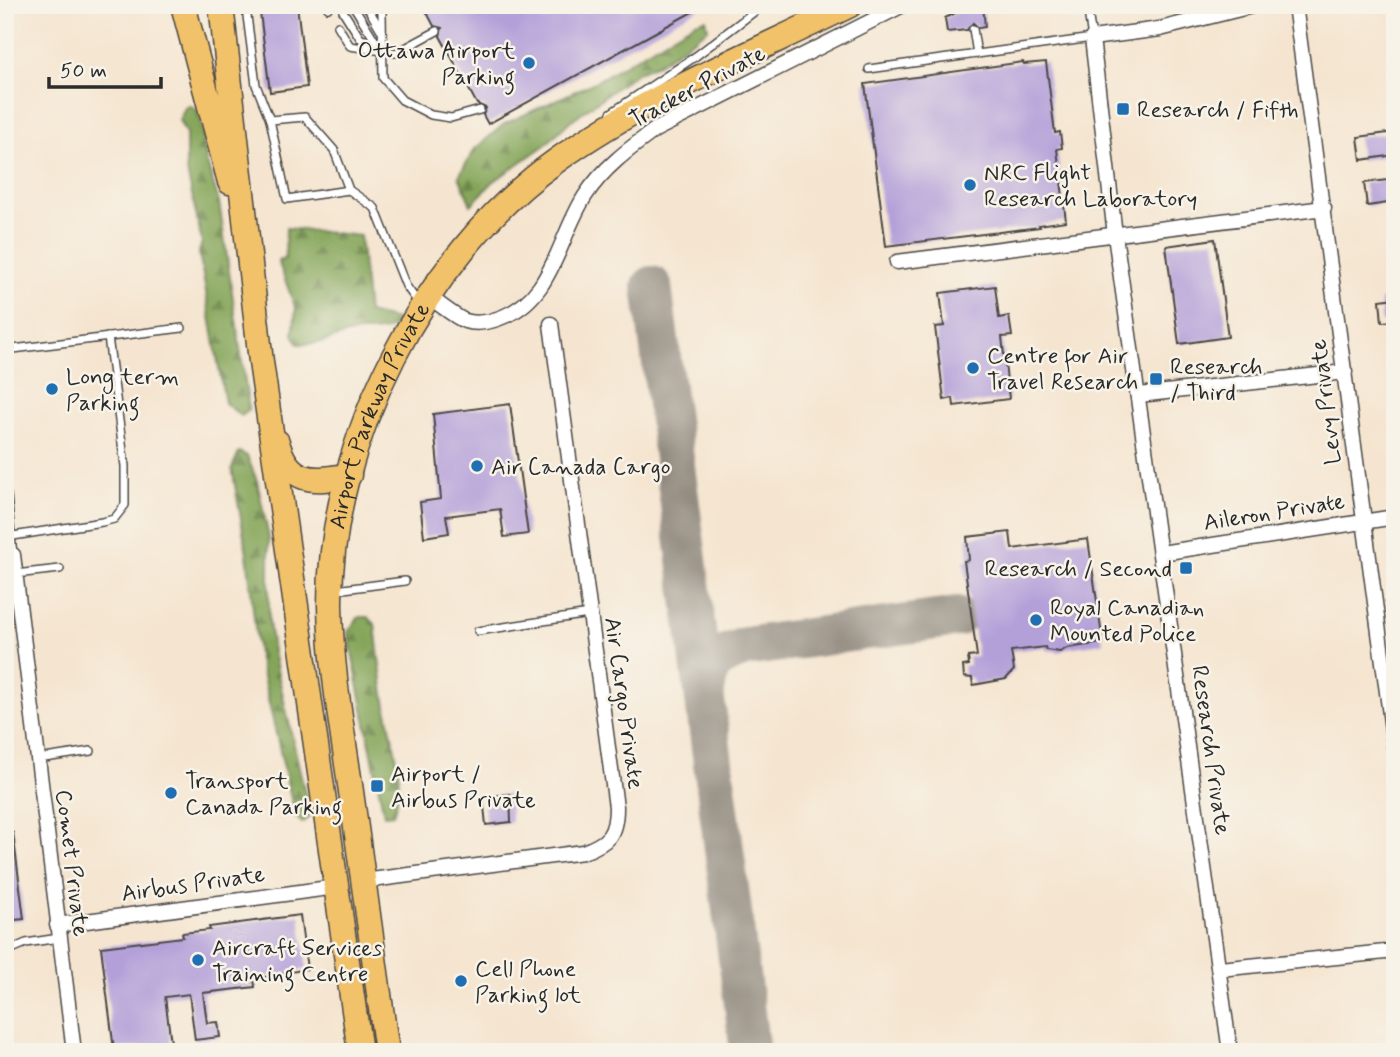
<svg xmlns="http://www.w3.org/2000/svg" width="1400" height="1057" viewBox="0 0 1400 1057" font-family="Mynerve,sans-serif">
<defs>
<pattern id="forest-firs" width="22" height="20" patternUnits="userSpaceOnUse" patternTransform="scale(1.75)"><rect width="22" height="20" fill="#85a65a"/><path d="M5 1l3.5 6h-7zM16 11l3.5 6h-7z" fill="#6d874b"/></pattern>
</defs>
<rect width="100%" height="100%" fill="#f7f3e8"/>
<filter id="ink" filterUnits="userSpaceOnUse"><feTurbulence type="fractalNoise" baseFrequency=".0143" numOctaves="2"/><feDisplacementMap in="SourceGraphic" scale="14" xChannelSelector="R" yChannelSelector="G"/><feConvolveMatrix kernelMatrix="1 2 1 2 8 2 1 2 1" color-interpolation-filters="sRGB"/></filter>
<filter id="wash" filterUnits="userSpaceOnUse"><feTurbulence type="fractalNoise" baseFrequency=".00686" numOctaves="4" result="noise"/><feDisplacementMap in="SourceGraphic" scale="28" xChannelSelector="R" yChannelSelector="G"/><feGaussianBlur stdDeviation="1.57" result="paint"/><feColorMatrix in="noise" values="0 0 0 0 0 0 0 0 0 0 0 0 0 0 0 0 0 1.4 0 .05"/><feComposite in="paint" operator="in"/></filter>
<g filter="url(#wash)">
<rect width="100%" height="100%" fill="#f5e5d0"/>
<g fill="url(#forest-firs)" stroke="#586842" stroke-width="2">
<path d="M706 19 708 29 658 64 638 72 569 122 545 145 493 182 471 205 459 176 475 149 504 124 595 82 696 22Z"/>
<path d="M186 106H191L199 112 207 163 219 202 249 410 241 416 225 403 199 252 202 242 186 167V134L179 120Z"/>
<path d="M286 228 360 236 368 313 401 321C384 338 368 328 348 334 330 340 317 345 298 344L293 334 296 309 278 261 285 259Z"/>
<path d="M239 452 247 456 257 481 269 538V622L273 652 310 816 302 823 295 816 258 655 247 553 232 468Z"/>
<path d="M359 617H368L375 624C378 651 381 679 386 706 392 743 407 778 393 814L384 815 348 632Z"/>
</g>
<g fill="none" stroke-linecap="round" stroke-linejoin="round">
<g stroke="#90887e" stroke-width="40">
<path d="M652 286 750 1052"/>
<path d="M705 690 710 665 726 654 745 647 957 617"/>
</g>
</g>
<g id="blocks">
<g fill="#b4a0d9">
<path d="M259 5H297L307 87 270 92Z"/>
<path d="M423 5H705L488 124 483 115 486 108 477 104 440 36 442 28 434 26Z"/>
<path d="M971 5H983L985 27 979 28 973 23 967 30 947 32 945 18Z"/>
<path d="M1023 62 1024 64 1046 62 1055 133 1060 132 1062 148 1057 149 1066 221 1039 225 1040 227 886 246 865 84Z"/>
<path d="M1395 132V155L1361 160 1358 137Z"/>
<path d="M1395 179V202L1367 206 1364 183Z"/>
<path d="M1215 239 1228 337 1179 344 1166 246Z"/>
<path d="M995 286 999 318 1009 316 1012 336 1002 337 1009 399 954 406 953 398 944 400 935 327 944 326 940 293Z"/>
<path d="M1395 298V321L1382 322 1380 300Z"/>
<path d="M510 404 528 534 504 537 500 509 446 516 449 533 424 537 420 502 441 499 433 414Z"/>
<path d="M1010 532 1012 549 1088 539 1103 643 1067 648 1060 652 1046 650 1045 647 1011 651 1014 670 1006 679 973 685 972 678 964 677 963 666 969 665 968 657 977 656 964 561 969 560 967 537Z"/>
<path d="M510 794 511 822 486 825 483 797Z"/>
<path d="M13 832 24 919 5 921V833Z"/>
<path d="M300 915 307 969 254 979 255 987 203 993 207 1023 218 1022 220 1037 195 1040 189 994 165 997 171 1043 114 1050 101 947 183 937 182 933 210 930 209 927Z"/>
</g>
</g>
</g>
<g filter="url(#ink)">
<use href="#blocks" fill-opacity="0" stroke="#494744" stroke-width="2"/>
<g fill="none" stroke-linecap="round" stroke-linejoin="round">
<g stroke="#494744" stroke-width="10">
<g id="lane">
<path d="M326 5 328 8"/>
<path d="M353 5 379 47"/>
<path d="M366 5 381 30"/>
<path d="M378 5 382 13 383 78 402 100 431 115 451 118 480 110"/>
<path d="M343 11 360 38 377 48"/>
<path d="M247 16 256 85 270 120"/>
<path d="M338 26 350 46 396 53 437 31"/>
<path d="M973 29 977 54"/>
<path d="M869 69 1092 38 1087 5"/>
<path d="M611 113 696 56 763 5"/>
<path d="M349 190 287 199 270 120 305 117 334 150 349 190 375 208 406 286 420 305"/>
<path d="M5 350 182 328"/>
<path d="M13 536 102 522 114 519 125 505V466L108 337"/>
<path d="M5 553 13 555 7 495"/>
<path d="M15 574 60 569"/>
<path d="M336 590 405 581"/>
<path d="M478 631 589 614"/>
<path d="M38 759 91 751"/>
<path d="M5 952 26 943 59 938"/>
</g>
</g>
<g stroke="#494744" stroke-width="17">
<g id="street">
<path d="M1295 5 1395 752"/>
<path d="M897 262 1324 208"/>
<path d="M429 297C440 304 453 316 465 321 475 324 488 322 497 319 553 301 557 240 585 196 603 168 629 149 655 130L903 5"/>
<path d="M1139 395 1345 372"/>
<path d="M1161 553 1395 517"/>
<path d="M13 555 74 1052"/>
<path d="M364 881 583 852C608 843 616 835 616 807L551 324"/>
<path d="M57 925 336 887"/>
<path d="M1220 969 1395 951"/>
<path d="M1230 1052 1115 235 1092 38 1160 29 1256 5"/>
</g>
</g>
<g stroke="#494744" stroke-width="27">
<g id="highway">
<path d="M183 5 230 182"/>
<path d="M221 5 261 362 360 1052"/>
<path d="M277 442C288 483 313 483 349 475"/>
<path id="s1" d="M387 1052C376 970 365 888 353 806 344 739 331 673 330 605 329 443 424 255 556 161 645 97 751 54 850 5"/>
</g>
</g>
<use href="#lane" stroke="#fff" stroke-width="7"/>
<use href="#street" stroke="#fff" stroke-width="14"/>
<use href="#highway" stroke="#f2c26a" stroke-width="24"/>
</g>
</g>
<g fill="#1f6fb2" stroke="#f7f3e8" stroke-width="2.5">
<circle cx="529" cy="63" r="7"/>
<rect x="1116" y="102" width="14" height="14" rx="3.5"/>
<circle cx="970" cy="185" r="7"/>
<circle cx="973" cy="368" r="7"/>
<rect x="1149" y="372" width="14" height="14" rx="3.5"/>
<circle cx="52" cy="389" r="7"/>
<circle cx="477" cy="466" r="7"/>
<rect x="1179" y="561" width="14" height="14" rx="3.5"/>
<circle cx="1036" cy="620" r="7"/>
<rect x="370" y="779" width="14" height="14" rx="3.5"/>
<circle cx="171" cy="793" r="7"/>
<circle cx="198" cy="960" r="7"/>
<circle cx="461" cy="981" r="7"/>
</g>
<g text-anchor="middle" stroke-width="5" stroke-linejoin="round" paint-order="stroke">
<g font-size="23" fill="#2b2b2b" stroke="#f7f3e8" text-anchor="start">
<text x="515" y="58" text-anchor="end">Ottawa Airport<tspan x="515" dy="26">Parking</tspan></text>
<text x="1137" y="117">Research / Fifth</text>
<text x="984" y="180">NRC Flight<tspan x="984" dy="26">Research Laboratory</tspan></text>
<text x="987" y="363">Centre for Air<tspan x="987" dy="26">Travel Research</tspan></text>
<text x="1170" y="374">Research<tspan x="1170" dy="26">/ Third</tspan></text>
<text x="66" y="384">Long term<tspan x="66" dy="26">Parking</tspan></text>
<text x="491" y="474">Air Canada Cargo</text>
<text x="1172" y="576" text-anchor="end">Research / Second</text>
<text x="1050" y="615">Royal Canadian<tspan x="1050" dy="26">Mounted Police</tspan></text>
<text x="391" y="781">Airport /<tspan x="391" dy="26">Airbus Private</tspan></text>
<text x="185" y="788">Transport<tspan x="185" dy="26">Canada Parking</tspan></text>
<text x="212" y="955">Aircraft Services<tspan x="212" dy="26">Training Centre</tspan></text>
<text x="475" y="976">Cell Phone<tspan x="475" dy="26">Parking lot</tspan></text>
</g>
<g font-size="23" fill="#2b2b2b" stroke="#f7f3e8">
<text transform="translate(697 86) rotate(-28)" y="8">Tracker Private</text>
<text transform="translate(1325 402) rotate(-97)" y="8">Levy Private</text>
<text dy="8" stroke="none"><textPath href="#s1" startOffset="649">Airport Parkway Private</textPath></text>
<text transform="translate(1274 511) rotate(-9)" y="8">Aileron Private</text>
<text transform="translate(625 703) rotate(82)" y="8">Air Cargo Private</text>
<text transform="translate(1212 750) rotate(82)" y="8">Research Private</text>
<text transform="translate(73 863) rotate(83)" y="8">Comet Private</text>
<text transform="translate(193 883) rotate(-8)" y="8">Airbus Private</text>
</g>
</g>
<rect width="1400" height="1057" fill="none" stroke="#f7f3e8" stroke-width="28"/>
<path d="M49 77v10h112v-10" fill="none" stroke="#2b2b2b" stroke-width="3.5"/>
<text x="60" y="77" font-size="21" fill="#2b2b2b" stroke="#f7f3e8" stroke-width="5" paint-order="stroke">50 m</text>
</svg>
